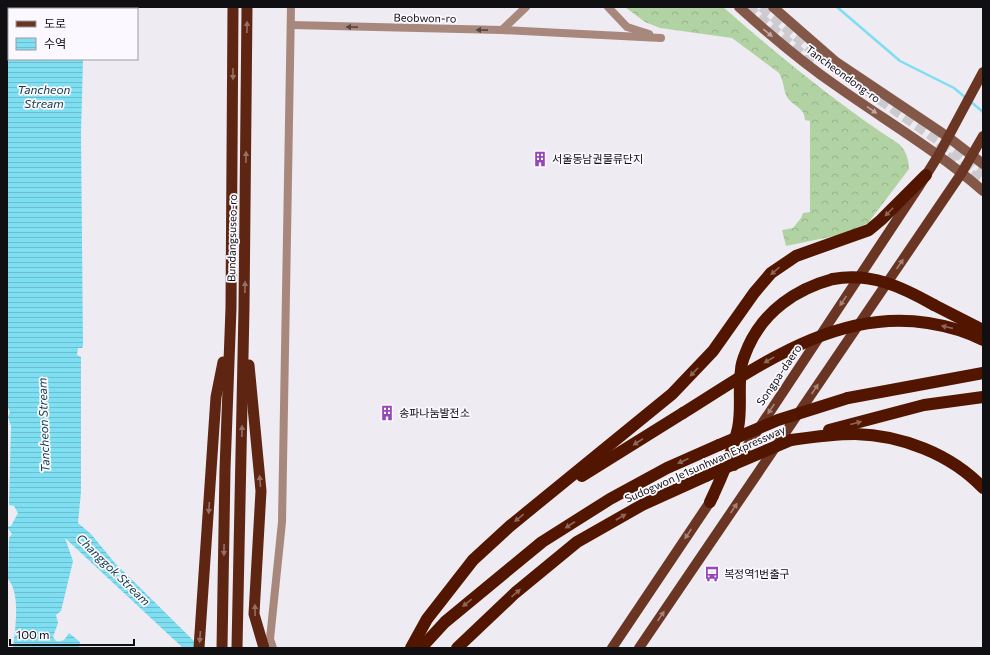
<svg xmlns="http://www.w3.org/2000/svg" width="990" height="655" viewBox="0 0 990 655" font-family="Commissioner,'Noto Sans KR',sans-serif">
<defs>
<pattern id="forest-crowns" width="20" height="18" patternUnits="userSpaceOnUse"><rect width="20" height="18" fill="#b1d3a3"/><path d="M2 6a3 3 0 1 1 6 0M12 15a3 3 0 1 1 6 0" fill="none" stroke="#97b48b"/></pattern>
<pattern id="water-rules" width="6" height="5" patternUnits="userSpaceOnUse"><rect width="6" height="5" fill="#7edef2"/><path d="M0 2.5h6" fill="none" stroke="#6cbdce"/></pattern>
</defs>
<rect width="100%" height="100%" fill="#eeebf2"/>
<path fill="url(#forest-crowns)" d="M625 7H723C779 56 836 103 899 144 906 150 909 160 909 169L868 223 844 234 786 246 782 230 793 228 801 218 803 213 810 212V121L805 120C805 107 792 106 787 97 783 89 784 81 779 73L732 38 660 28 645 22Z"/>
<path fill="url(#water-rules)" d="M7 7H81V9H9V59H83L81 133 83 346 82 348H78L77 355 81 357V492L78 523 91 534 114 562 201 648H183L65 538 73 561 61 611 56 615 58 623 53 637 56 641C64 642 65 639 69 633L80 642 79 648H13C15 629 21 594 8 579L9 538 12 534 7 527 11 526 18 513 14 506 9 505 11 426 8 417 10 412 7 405Z"/>
<g fill="none" stroke-linecap="round" stroke-linejoin="round">
<g stroke="#7edef2" stroke-width="2.5">
<path d="M837 7 900 61 954 88 966 98"/>
<path d="M970 101 983 112"/>
</g>
<g stroke="#cdcad0" stroke-width="10" stroke-dasharray="10 5" stroke-linecap="butt">
<path d="M748 7 816 66"/>
<path d="M762 7 824 61 955 152 983 174"/>
<path d="M935 147 983 183"/>
</g>
<g stroke="#a8887d" stroke-width="8">
<path d="M608 7 627 27 649 34"/>
<path d="M291 25 502 30 526 7"/>
<path d="M502 30 661 38"/>
<path d="M273 648 270 639 282 522 291 7"/>
</g>
<g stroke="#845848" stroke-width="10">
<path d="M739 7C770 35 803 63 838 87 886 121 939 152 983 191"/>
<path d="M773 7 836 62 948 137 983 164"/>
</g>
<g stroke="#6a3523" stroke-width="10">
<path d="M734 466 918 188 938 156 983 72"/>
<path d="M612 648 714 496"/>
<path d="M639 648 961 174 983 136"/>
</g>
<g stroke="#5e2612" stroke-width="11">
<path d="M249 365 261 491 254 614 264 648"/>
<path d="M199 648 216 397 223 362"/>
<path d="M222 648 225 469 231 308 233 7"/>
<path d="M237 648 244 308 247 7"/>
</g>
<g stroke="#521600" stroke-width="12">
<path d="M934 305 983 330"/>
<path d="M848 398 983 373"/>
<path d="M829 430 924 405 983 397"/>
<path d="M791 440C812 437 834 434 855 434 901 435 951 454 983 488"/>
<path d="M582 476 683 413"/>
<path d="M710 502C721 479 732 454 738 428 742 409 738 389 741 370 741 362 745 355 748 347 764 311 796 289 833 279"/>
<path d="M411 648 427 619 473 560 510 526 672 394 713 351 754 293 771 273 796 256 869 230 881 220 926 175"/>
<path d="M421 648 445 622 542 542 610 499 667 468 719 445"/>
<path d="M457 648 515 593 577 542 642 505 706 476"/>
</g>
<g stroke="#521600" stroke-width="12">
<path d="M833 279C871 272 902 287 934 305"/>
<path d="M683 413C757 367 836 308 928 323 947 326 966 331 983 340"/>
<path d="M719 445 778 420 848 398"/>
<path d="M706 476 791 440"/>
</g>
</g>
<defs><path id="oneway-solid" d="M-6-.8H1V-3.2L6.5 0L1 3.2V.8H-6Z"/></defs>
<g fill="#957065">
<use href="#oneway-solid" transform="translate(247 27) rotate(-89)"/>
<use href="#oneway-solid" transform="translate(233 74) rotate(90)"/>
<use href="#oneway-solid" transform="translate(246 157) rotate(-89)"/>
<use href="#oneway-solid" transform="translate(245 287) rotate(-89)"/>
<use href="#oneway-solid" transform="translate(242 431) rotate(-89)"/>
<use href="#oneway-solid" transform="translate(260 481) rotate(-95)"/>
<use href="#oneway-solid" transform="translate(209 508) rotate(94)"/>
<use href="#oneway-solid" transform="translate(224 550) rotate(91)"/>
<use href="#oneway-solid" transform="translate(255 610) rotate(-91)"/>
<use href="#oneway-solid" transform="translate(200 637) rotate(94)"/>
</g>
<g fill="#544542">
<use href="#oneway-solid" transform="translate(352 27) rotate(-179)"/>
<use href="#oneway-solid" transform="translate(482 30) rotate(-179)"/>
</g>
<g fill="#c0a8a4">
<use href="#oneway-solid" transform="translate(768 33) rotate(39)"/>
<use href="#oneway-solid" transform="translate(872 110) rotate(34)"/>
</g>
<g fill="#8d6559">
<use href="#oneway-solid" transform="translate(889 212) rotate(135)"/>
<use href="#oneway-solid" transform="translate(775 271) rotate(139)"/>
<use href="#oneway-solid" transform="translate(947 327) rotate(-167)"/>
<use href="#oneway-solid" transform="translate(769 360) rotate(150)"/>
<use href="#oneway-solid" transform="translate(694 372) rotate(134)"/>
<use href="#oneway-solid" transform="translate(856 423) rotate(-15)"/>
<use href="#oneway-solid" transform="translate(638 442) rotate(147)"/>
<use href="#oneway-solid" transform="translate(683 461) rotate(156)"/>
<use href="#oneway-solid" transform="translate(621 517) rotate(-30)"/>
<use href="#oneway-solid" transform="translate(519 518) rotate(141)"/>
<use href="#oneway-solid" transform="translate(570 525) rotate(147)"/>
<use href="#oneway-solid" transform="translate(516 593) rotate(-41)"/>
<use href="#oneway-solid" transform="translate(467 603) rotate(141)"/>
</g>
<g fill="#a4837b">
<use href="#oneway-solid" transform="translate(900 264) rotate(-56)"/>
<use href="#oneway-solid" transform="translate(843 301) rotate(124)"/>
<use href="#oneway-solid" transform="translate(815 389) rotate(-56)"/>
<use href="#oneway-solid" transform="translate(771 409) rotate(124)"/>
<use href="#oneway-solid" transform="translate(734 508) rotate(-56)"/>
<use href="#oneway-solid" transform="translate(688 534) rotate(124)"/>
<use href="#oneway-solid" transform="translate(661 616) rotate(-56)"/>
</g>
<defs>
<g id="building-bare" transform="scale(1.2)"><path d="M-4-6H4V6H1V3H-1V6H-4ZM-2.5-4.3h1.7v1.8h-1.7ZM.8-4.3h1.7v1.8H.8ZM-2.5-1h1.7V.8h-1.7ZM.8-1h1.7V.8H.8Z" fill="#9647b7" stroke="#fbf9ff" stroke-width="2.5" paint-order="stroke"/></g>
<g id="bus-bare" transform="scale(1.2)"><path d="M-5-6H5V4H4V6H2V4H-2V6H-4V4H-5ZM-3.5-4V0h7V-4ZM-3.5 1.2v1.5H-2V1.2ZM2 1.2v1.5H3.5V1.2Z" fill="#9647b7" stroke="#fbf9ff" stroke-width="2.5" paint-order="stroke"/></g>
</defs>
<g fill-rule="evenodd">
<use href="#building-bare" x="540" y="159"/>
<use href="#building-bare" x="387" y="413"/>
<use href="#bus-bare" x="712" y="574"/>
</g>
<g text-anchor="middle" stroke-width="3.5" stroke-linejoin="round" paint-order="stroke">
<g font-size="11" fill="#100f11" stroke="#fbf9ff">
<text transform="translate(425 18) rotate(1)" y="4">Beobwon-ro</text>
<text transform="translate(843 74) rotate(36)" y="4">Tancheondong-ro</text>
<text transform="translate(232 238) rotate(-89)" y="4">Bundangsuseo-ro</text>
<text transform="translate(779 375) rotate(-56)" y="4">Songpa-daero</text>
<text transform="translate(705 464) rotate(-24)" y="4">Sudogwon Je1sunhwan Expressway</text>
</g>
<g font-size="11" fill="#100f11" stroke="#fbf9ff" text-anchor="start">
<text x="552" y="163">서울동남권물류단지</text>
<text x="399" y="417">송파나눔발전소</text>
<text x="724" y="578">복정역1번출구</text>
</g>
<g font-size="12" font-style="italic" fill="#0d3b44" stroke="#fbf9ff">
<text x="44" y="94">Tancheon<tspan x="44" dy="14">Stream</tspan></text>
<text transform="translate(44 425) rotate(-92)" y="4">Tancheon Stream</text>
<text transform="translate(113 570) rotate(44)" y="4">Changgok Stream</text>
</g>
</g>
<rect width="990" height="655" fill="none" stroke="#100f11" stroke-width="16"/>
<rect x="8" y="8" width="130" height="52" fill="#fbf9ff" stroke="#9d9ba0"/>
<rect x="16" y="21" width="20" height="6" fill="#6a3523" stroke="#9d9ba0"/>
<text x="44" y="28" font-size="12" fill="#100f11">도로</text>
<rect x="16" y="38" width="20" height="12" fill="url(#water-rules)" stroke="#9d9ba0"/>
<text x="44" y="48" font-size="12" fill="#100f11">수역</text>
<path d="M10 639v6h124v-6" fill="none" stroke="#100f11" stroke-width="2"/>
<text x="16" y="639" font-size="12" fill="#100f11" stroke="#fbf9ff" stroke-width="3" paint-order="stroke">100 m</text>
</svg>
